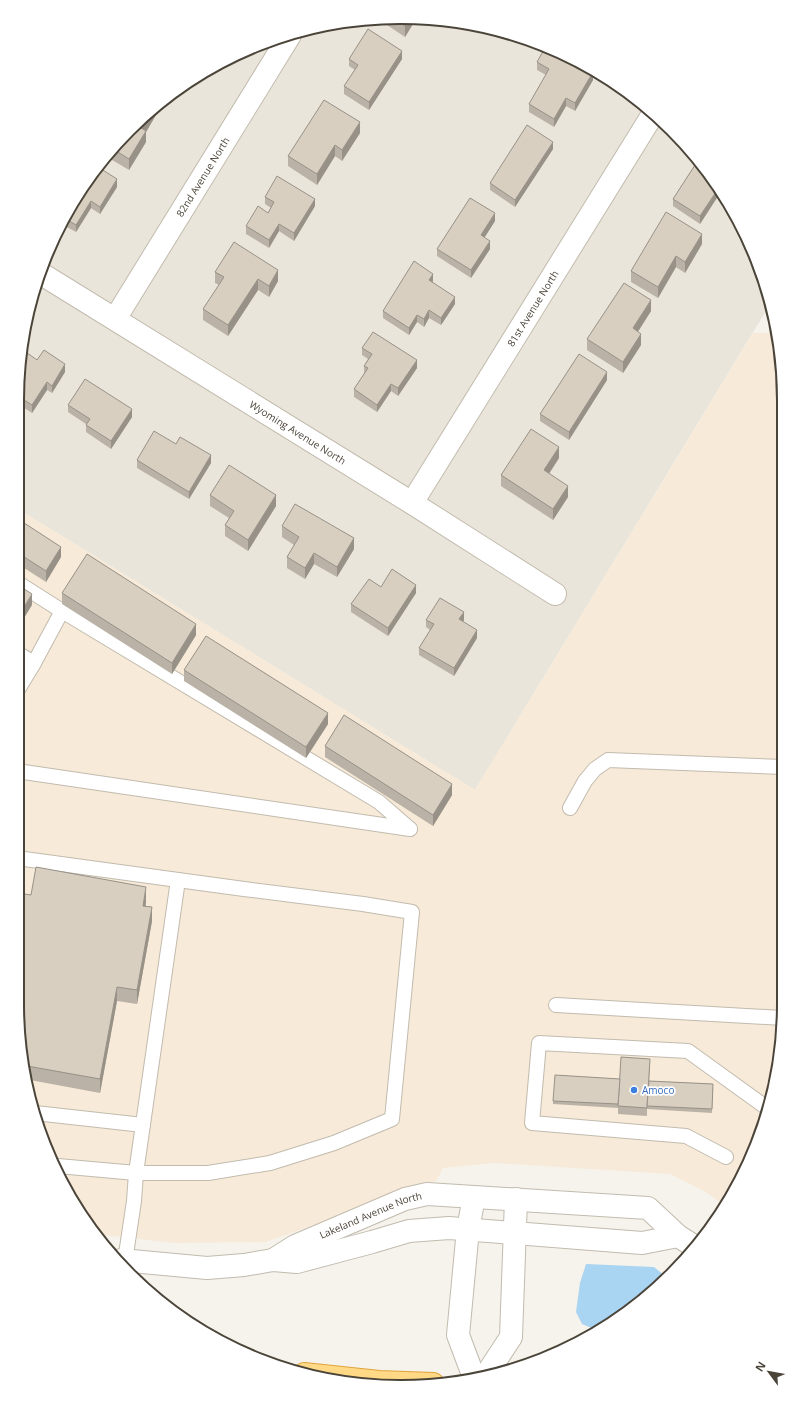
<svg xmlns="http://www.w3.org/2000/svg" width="801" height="1404" viewBox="0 0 801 1404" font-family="'Open Sans',sans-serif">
<rect width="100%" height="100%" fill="#f6f3ec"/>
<path fill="#eae5da" d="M400 17 475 24 547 46 613 82 672 129 733 209 764 277 769 306 475 790 18 509V375L37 277 82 188 129 129 187 82 254 46 325 24Z"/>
<path fill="#f7ead8" d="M753 333H775L783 375V1029L764 1127 725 1206 706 1192 670 1174 495 1163 443 1168 436 1181 266 1242 175 1243 94 1234 37 1127 17 1003 18 509 475 790Z"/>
<path fill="#a9d4f2" d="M586 1264 654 1267 666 1277 653 1292 594 1329 582 1324 576 1312 580 1283Z"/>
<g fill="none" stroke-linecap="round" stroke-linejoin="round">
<g stroke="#c2bbae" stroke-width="16">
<g id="service">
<path d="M18 583 62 611"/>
<path d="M17 653 34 663"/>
<path d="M17 691 34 663 62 611 379 802 410 829"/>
<path d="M17 771 410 829"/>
<path d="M570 808 585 781 595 769 608 760 783 767"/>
<path d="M17 858 244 889 363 904 412 912 392 1119 334 1143 270 1163 208 1173H136L134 1201 125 1261"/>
<path d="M556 1005 783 1018"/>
<path d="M35 1113 143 1125"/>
<path d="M726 1157 686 1136 532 1123 539 1043 688 1051 767 1108"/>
<path d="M58 1166 136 1173 178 880"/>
</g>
</g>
<g stroke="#c2bbae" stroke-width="24">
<g id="minor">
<path id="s1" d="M40 273 412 503 555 594"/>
<path id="s2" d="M115 319 290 35"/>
<path id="s3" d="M412 503 653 114"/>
</g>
</g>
<g stroke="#c2bbae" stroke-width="24">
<g id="tertiary">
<path d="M121 1260 207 1268 244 1265 273 1260 297 1262 372 1242 409 1231 449 1228 642 1243 678 1236"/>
<path id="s4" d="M273 1260 295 1246 405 1199 427 1194 648 1208 678 1236 694 1246"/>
<path d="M488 1372 511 1337 516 1199"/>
<path d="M473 1375 458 1335 468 1229 474 1197"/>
</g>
</g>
<g stroke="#e0a43c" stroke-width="24">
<path id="trunk" d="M304 1374 379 1382 433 1384"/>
</g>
<use href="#service" stroke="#fff" stroke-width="14"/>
<use href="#minor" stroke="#fff" stroke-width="22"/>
<use href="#tertiary" stroke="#fff" stroke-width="22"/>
<use href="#trunk" stroke="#ffd985" stroke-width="22"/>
</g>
<g fill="#bab2a6">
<path d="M400 17 426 20 423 24 416 19 405 37 378 19Z"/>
<path d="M349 59H402L369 110 344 94V86L355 70 349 66Z"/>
<path d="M537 62 593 80 575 111 566 106 554 127 529 112V104L546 75 537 70Z"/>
<path d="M160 104V108L146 132V142L129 170 107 157 129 129Z"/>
<path d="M360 133 342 161 335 156 317 185 288 166V156Z"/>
<path d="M553 149 515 207 490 190V183Z"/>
<path d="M697 162 720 193 700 224 673 206V199Z"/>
<path d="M117 187 100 214 91 208 76 232 63 225 82 188Z"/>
<path d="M265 197 315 206 294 241 279 231 269 248 246 234V226L268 213 271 208 265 204Z"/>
<path d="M495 221 484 238 490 249 471 278 437 256V249Z"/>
<path d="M702 244 685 273 676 267 658 298 631 282V271Z"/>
<path d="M215 272 278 281 269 297 258 290 228 336 203 320V309L219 285 215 283Z"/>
<path d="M433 281 432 282 455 304 441 325 429 318 424 327 417 322 409 335 383 318V311Z"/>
<path d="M651 311 638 332 641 345 623 373 587 350V339Z"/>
<path d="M362 348 417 368 398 396 391 391 377 412 354 397V389L364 374V366L368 359 362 355Z"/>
<path d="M37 360 65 372 52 393 47 390 32 413 18 404V375Z"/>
<path d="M607 380 569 440 540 421V414Z"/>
<path d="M68 405 132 417 111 449 86 432V424L68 412Z"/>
<path d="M176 444 211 463 189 499 137 468V460Z"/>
<path d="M559 458 549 474 568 497 553 520 501 486V475Z"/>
<path d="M210 495 276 506 248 551 225 536V525L229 518 210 506Z"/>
<path d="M18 519 61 557 46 582 18 564Z"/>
<path d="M282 526 354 549 337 577 314 564 305 579 287 568V557L294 545 282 537Z"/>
<path d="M381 587 416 593 388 636 351 612V604Z"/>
<path d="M62 593 196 635 172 674 62 604Z"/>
<path d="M426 620H464L463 622 477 638 454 676 419 655V648L430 630 426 627Z"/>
<path d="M184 670 328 724 306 758 184 681Z"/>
<path d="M325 746 452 795 433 826 325 757Z"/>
<path d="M31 895 146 901V906L152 921 137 1004 117 1001 100 1093 30 1080 17 1004Z"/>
<path d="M650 1067 649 1081 713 1084 712 1113 647 1109V1116L618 1114V1108L553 1104V1101L620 1079Z"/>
</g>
<g fill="#979187">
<path d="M410 18 416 19 405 37V26Z"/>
<path d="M423 19 426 20 423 24Z"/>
<path d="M402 51V59L369 110V102Z"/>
<path d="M593 72V80L575 111V103Z"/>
<path d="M566 98V106L554 127V119Z"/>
<path d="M160 104V108L146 132V142L129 170V159L141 128 152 110Z"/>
<path d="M360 122V133L342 161V150Z"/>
<path d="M553 142V149L515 207V200Z"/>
<path d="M335 145V156L317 185V174Z"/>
<path d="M117 179V187L100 214V207Z"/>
<path d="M718 189 720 193 700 224V216Z"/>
<path d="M315 199V206L294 241V233Z"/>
<path d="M91 201V208L76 232V225Z"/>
<path d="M495 213V221L481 243V235Z"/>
<path d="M279 224V231L269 248V240Z"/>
<path d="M702 234V244L685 273V262Z"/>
<path d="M490 241V249L471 278V270Z"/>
<path d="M676 256V267L658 298V287Z"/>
<path d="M278 270V281L269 297V286Z"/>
<path d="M433 274V281L429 288V280Z"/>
<path d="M258 279V290L228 336V325Z"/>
<path d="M455 297V304L441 325V318Z"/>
<path d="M651 300V311L633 339V328Z"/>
<path d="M429 310V318L424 327V319Z"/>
<path d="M417 315V322L409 335V328Z"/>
<path d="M641 334V345L623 373V362Z"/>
<path d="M417 360V368L398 396V388Z"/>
<path d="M65 364V372L52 393V386Z"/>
<path d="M607 372V380L569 440V432Z"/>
<path d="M47 382V390L32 413V405Z"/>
<path d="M391 384V391L377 412V405Z"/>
<path d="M132 409V417L111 449V441Z"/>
<path d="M559 447V458L544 481V470Z"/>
<path d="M211 455V463L189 499V492Z"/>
<path d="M568 486V497L553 520V509Z"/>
<path d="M276 495V506L248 551V540Z"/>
<path d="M354 538V549L337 577V567Z"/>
<path d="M61 547V557L46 582V571Z"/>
<path d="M314 553V564L305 579V568Z"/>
<path d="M416 585V593L388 636V628Z"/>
<path d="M32 594V605L18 628V617Z"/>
<path d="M464 612V620L459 627V619Z"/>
<path d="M196 624V635L172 674V663Z"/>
<path d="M477 630V638L454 676V668Z"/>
<path d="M328 713V724L306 758V747Z"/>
<path d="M452 784V795L433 826V815Z"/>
<path d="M146 887V901L143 920V906Z"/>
<path d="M152 907V921L137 1004V990Z"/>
<path d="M117 987V1001L100 1093V1079Z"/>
</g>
<g fill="#d8cfc1" stroke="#979187">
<path d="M400 17 410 18 405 26 392 18Z"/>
<path d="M368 29 402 51 369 102 344 86 358 65 349 59Z"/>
<path d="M546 46 593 72 575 103 566 98 554 119 529 104 549 69 537 62Z"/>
<path d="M324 100 360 122 342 150 335 145 317 174 288 156Z"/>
<path d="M152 110 141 128 146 131 129 159 113 149 129 129Z"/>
<path d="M527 125 553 142 515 200 490 183Z"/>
<path d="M697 162 718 189 700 216 673 199Z"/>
<path d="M98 167 117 179 100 207 91 201 76 225 66 219 82 188Z"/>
<path d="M277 176 315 199 294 233 279 224 269 240 246 226 258 206 268 213 274 202 265 197Z"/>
<path d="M470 198 495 213 481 235 490 241 471 270 437 249Z"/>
<path d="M666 212 702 234 685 262 676 256 658 287 631 271Z"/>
<path d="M234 242 278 270 269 286 258 279 228 325 203 309 224 277 215 272Z"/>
<path d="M414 261 433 274 429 280 455 297 441 318 429 310 424 319 417 315 409 328 383 311Z"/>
<path d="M624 283 651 300 633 328 641 334 623 362 587 339Z"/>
<path d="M373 332 417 360 398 388 391 384 377 405 354 389 368 368 364 366 372 354 362 348Z"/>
<path d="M23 350 37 360 44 350 65 364 52 386 47 382 32 405 18 396V375Z"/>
<path d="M579 354 607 372 569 432 540 414Z"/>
<path d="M85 379 132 409 111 441 86 425 90 419 68 405Z"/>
<path d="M531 429 559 447 544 470 568 486 553 509 501 475Z"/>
<path d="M154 431 176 444 180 437 211 455 189 492 137 460Z"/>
<path d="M229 465 276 495 248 540 225 525 234 511 210 495Z"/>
<path d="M295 504 354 538 337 567 314 553 305 568 287 557 299 537 282 526Z"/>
<path d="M18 519 61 547 46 571 18 553Z"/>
<path d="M87 554 196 624 172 663 62 593Z"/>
<path d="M392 569 416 585 388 628 351 604 369 579 381 587Z"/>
<path d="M18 585 32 594 18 617Z"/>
<path d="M440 598 464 612 459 619 477 630 454 668 419 648 434 624 426 620Z"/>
<path d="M206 636 328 713 306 747 184 670Z"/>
<path d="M344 715 452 784 433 815 325 746Z"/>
<path d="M36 867 146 887 143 906 152 907 137 990 117 987 100 1079 27 1066 17 1004V893L31 895Z"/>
<path d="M621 1057 650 1059 647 1108 618 1106Z"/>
<path d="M555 1075 620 1079 618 1104 553 1101Z"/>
<path d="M649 1081 713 1084 712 1109 647 1106Z"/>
</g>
<circle fill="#3f7fe0" stroke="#fff" stroke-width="1.5" cx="634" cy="1090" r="4"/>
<g text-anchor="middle" stroke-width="3.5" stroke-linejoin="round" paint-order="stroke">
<g font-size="10" fill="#4b4439" stroke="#fff">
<text dy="4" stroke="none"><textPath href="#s2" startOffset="167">82nd Avenue North</textPath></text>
<text dy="4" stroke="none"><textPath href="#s3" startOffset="229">81st Avenue North</textPath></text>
<text dy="4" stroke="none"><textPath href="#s1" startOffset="303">Wyoming Avenue North</textPath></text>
<text dy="4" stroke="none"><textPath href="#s4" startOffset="108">Lakeland Avenue North</textPath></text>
</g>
<g font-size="10" fill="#366cbe" stroke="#fff" text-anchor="start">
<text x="642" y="1094">Amoco</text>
</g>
</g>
<path d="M0 0H801V1404H0ZM400 24H401A376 376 0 0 1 777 400V1004A376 376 0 0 1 401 1380H400A376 376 0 0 1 24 1004V400A376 376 0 0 1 400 24Z" fill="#fff" fill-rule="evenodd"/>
<path fill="none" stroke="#4b4439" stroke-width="2" d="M400 24H401A376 376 0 0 1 777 400V1004A376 376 0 0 1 401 1380H400A376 376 0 0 1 24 1004V400A376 376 0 0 1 400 24Z"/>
<g transform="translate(769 1372) rotate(302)" stroke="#ffffff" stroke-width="3" paint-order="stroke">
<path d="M0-3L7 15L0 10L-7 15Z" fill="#4b4439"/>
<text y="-6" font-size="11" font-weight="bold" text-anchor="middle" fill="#4b4439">N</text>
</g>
</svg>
